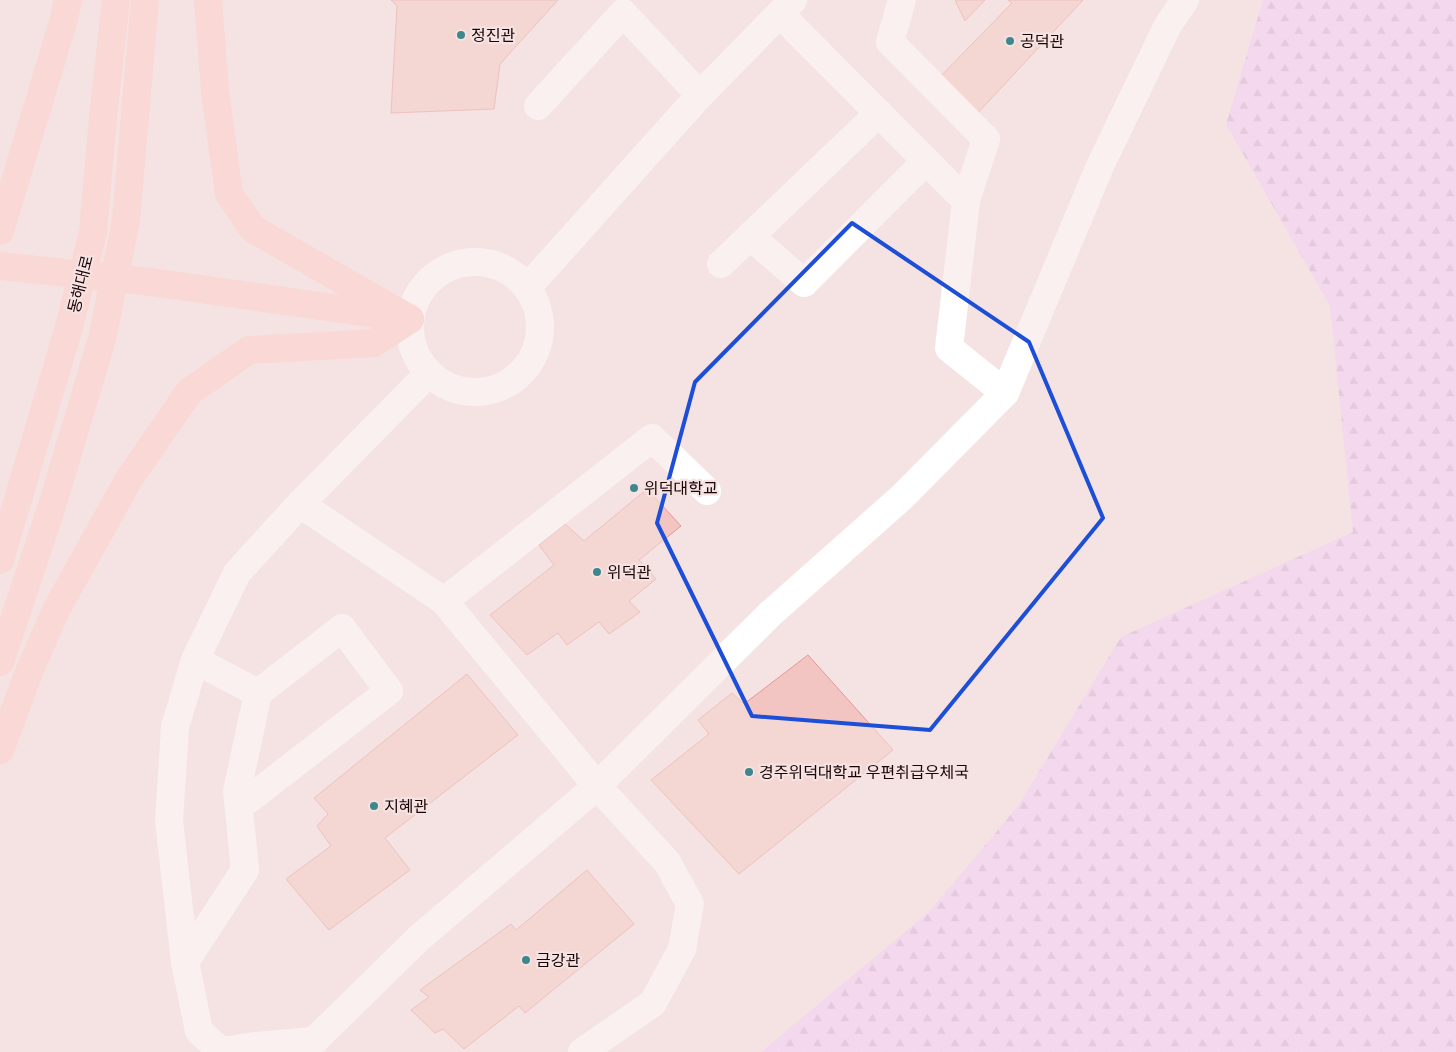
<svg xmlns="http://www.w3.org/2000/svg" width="1456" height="1052" viewBox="0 0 1456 1052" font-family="Karla,'Noto Sans KR',sans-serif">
<defs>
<pattern id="forest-firs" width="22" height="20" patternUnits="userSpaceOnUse" patternTransform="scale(1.25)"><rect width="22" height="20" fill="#f4c9fa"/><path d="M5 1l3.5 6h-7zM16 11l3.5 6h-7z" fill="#d1abd5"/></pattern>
</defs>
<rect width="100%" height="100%" fill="#f4e3e2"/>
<path fill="url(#forest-firs)" d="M1263 0H1456V1052H761L929 912 1018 806 1121 637 1353 532 1330 306 1226 124Z"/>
<g fill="#f3c5c2" stroke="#e49894">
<path d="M391 0H558L500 64 494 109 391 113 397 6Z"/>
<path d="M955 0H985L965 21Z"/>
<path d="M1008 0H1083L975 116 938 79 1012 3Z"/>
<path d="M647 489 681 526 639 560 656 579 629 601 640 612 609 634 599 622 567 645 558 633 527 655 490 615 554 565 539 545 565 524 584 541Z"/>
<path d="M808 655 893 750 739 874 651 780 709 734 698 720 732 693 744 704Z"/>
<path d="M467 674 518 735 385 838 410 870 329 930 286 879 331 846 317 826 328 814 314 798Z"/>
<path d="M587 870 634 924 525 1013 519 1006 464 1049 443 1029 435 1033 411 1010 429 997 420 990 511 924 516 930Z"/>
</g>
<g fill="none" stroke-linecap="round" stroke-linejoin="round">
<g stroke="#fff" stroke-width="28">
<path d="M902 0 890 42 986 139 966 201"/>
<path d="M780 14 966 201 949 348 1005 393"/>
<path d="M538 106 623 13 700 95"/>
<path d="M750 236 804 283 926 161"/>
<circle cx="475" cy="327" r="65"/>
<path d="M721 264 879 113"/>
<path d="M527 288 700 95 793 0"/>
<path d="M428 374 300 504 237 573 195 660 175 727 169 821 185 962 199 1031 221 1051 255 1046 314 1041 418 939 597 786 770 614 902 497 1005 393 1100 166 1168 25 1185 0"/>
<path d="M300 504 444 601 652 438 707 491"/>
<path d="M444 601 597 786 667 862 690 904 682 949 653 1003 582 1052"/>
<path d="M239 807 389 691 342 628 258 693"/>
<path d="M185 962 245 870 237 791 258 693 195 660"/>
</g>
<g stroke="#fecac7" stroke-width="28">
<path d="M208 0 215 91 229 194 253 229 410 319"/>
<path d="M0 231 64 19 68 0"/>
<path d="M0 266 151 282 397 317"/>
<path d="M0 560 69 327 93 232 103 117 116 0"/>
<path d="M0 662 51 509 102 339 126 220 145 0"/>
<path d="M0 750 29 672 56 610 129 479 189 392 249 350 374 343 410 319"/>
</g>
</g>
<path d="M0 0H1456V1052H0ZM852 223 1029 342 1103 518 930 730 752 716 657 523 695 382Z" fill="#f4e3e2" fill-opacity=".55" fill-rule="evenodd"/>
<path fill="none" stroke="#1d4ed8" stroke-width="4" stroke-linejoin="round" d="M852 223 1029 342 1103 518 930 730 752 716 657 523 695 382Z"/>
<g fill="#3f878d" stroke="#f4e3e2" stroke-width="2">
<circle cx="461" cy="35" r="5"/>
<circle cx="1010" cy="41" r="5"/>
<circle cx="634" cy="488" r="5"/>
<circle cx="597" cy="572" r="5"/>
<circle cx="749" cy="772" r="5"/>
<circle cx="374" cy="806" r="5"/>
<circle cx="526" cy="960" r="5"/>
</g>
<g text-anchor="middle" stroke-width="4.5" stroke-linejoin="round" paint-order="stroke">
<g font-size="16" fill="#1c0404" stroke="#f4e3e2" text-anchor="start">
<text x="471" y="41">정진관</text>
<text x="1020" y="47">공덕관</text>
<text x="644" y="494">위덕대학교</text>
<text x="607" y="578">위덕관</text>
<text x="759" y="778">경주위덕대학교 우편취급우체국</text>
<text x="384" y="812">지혜관</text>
<text x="536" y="966">금강관</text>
</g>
<g font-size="16" fill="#1c0404" stroke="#f4e3e2">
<text transform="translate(80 284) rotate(-76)" y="6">동해대로</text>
</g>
</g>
</svg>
